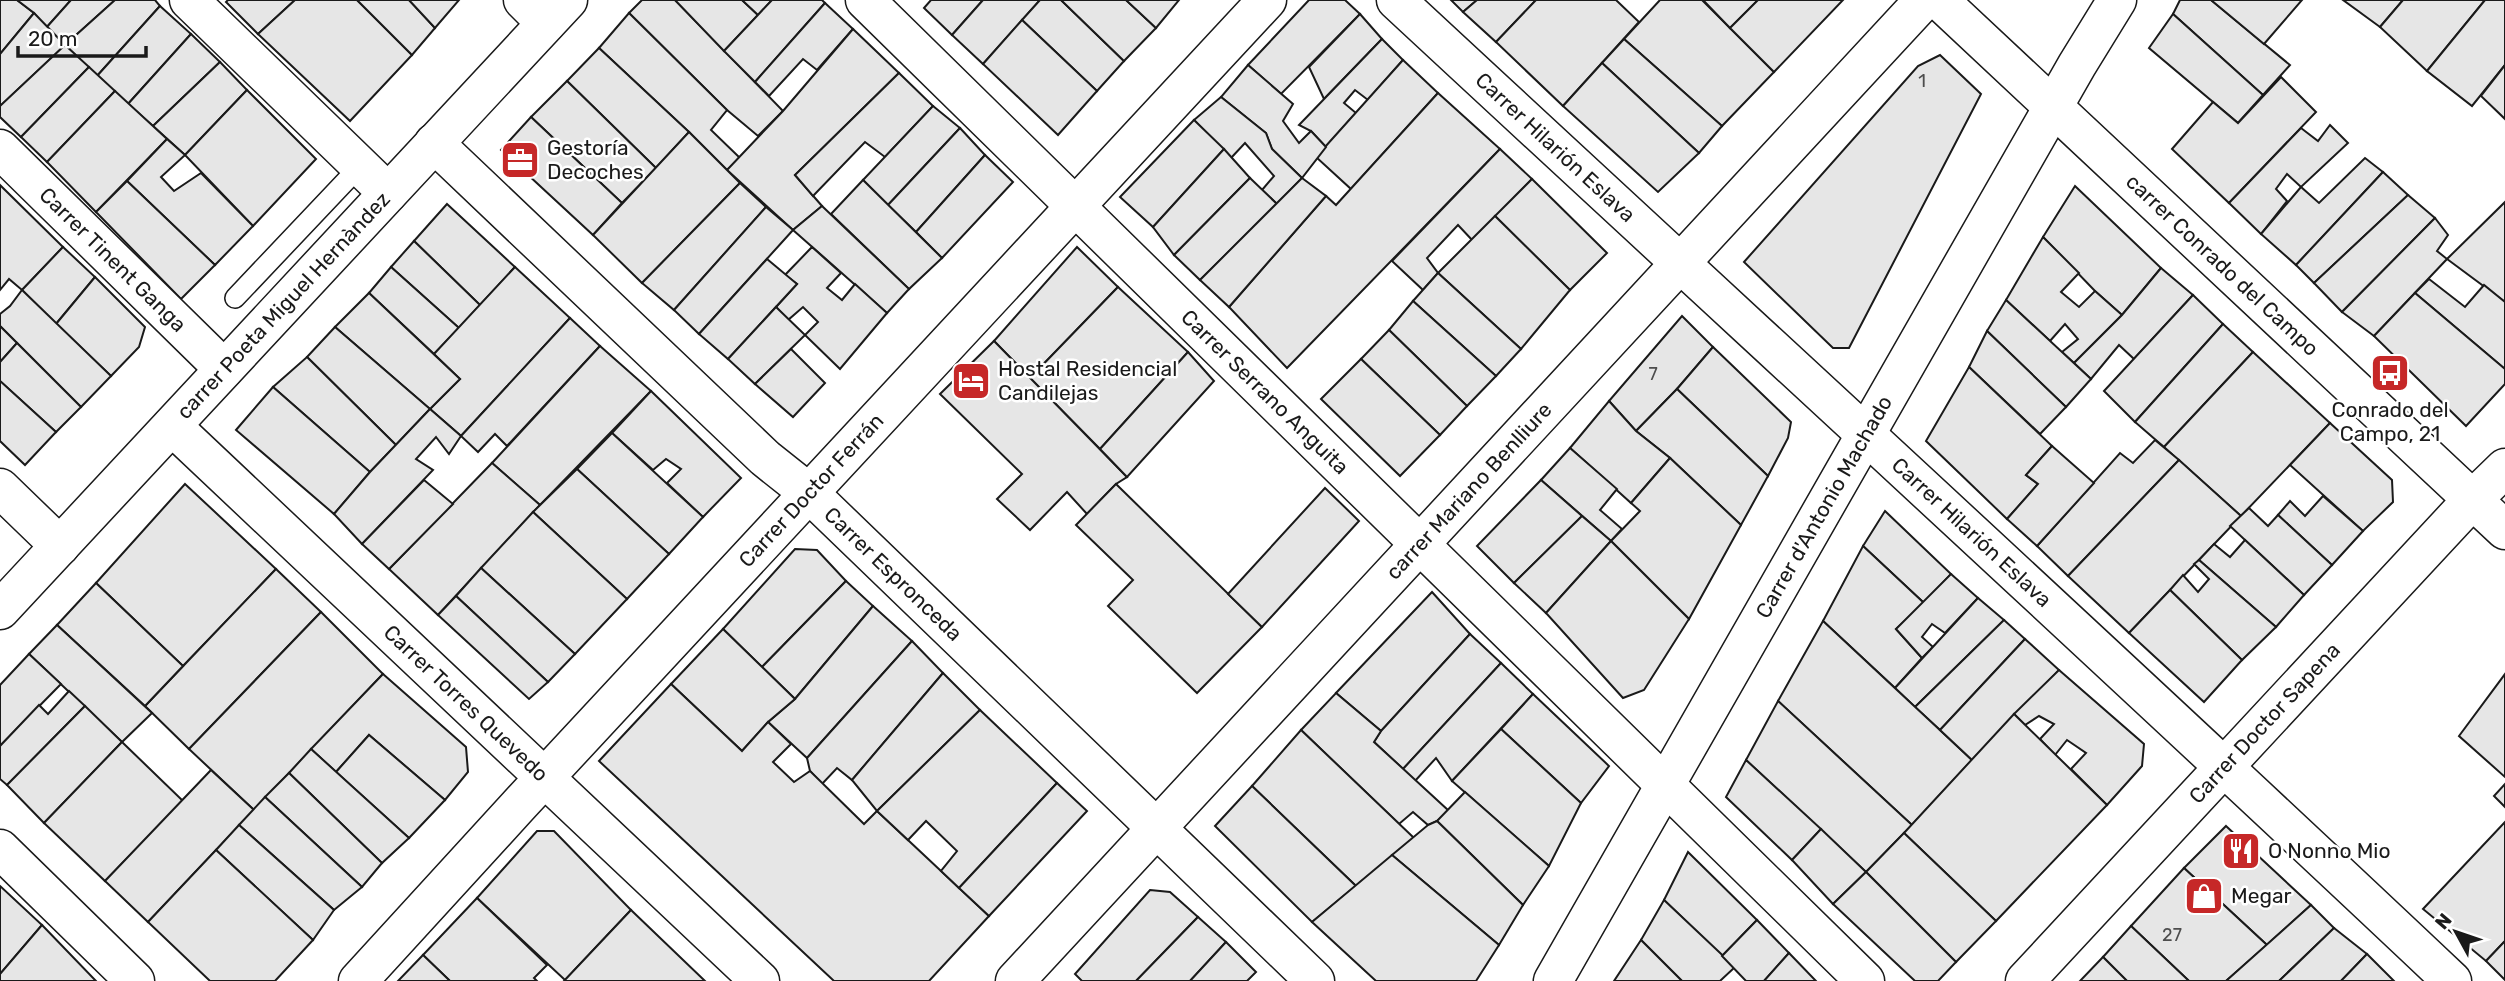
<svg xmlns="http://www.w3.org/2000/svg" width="2505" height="981" viewBox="0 0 2505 981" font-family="Rubik,sans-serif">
<rect width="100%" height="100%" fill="#fff"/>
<g fill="#e6e6e6" stroke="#1a1a1a" stroke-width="2">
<path d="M0 0H17L34 13 0 54Z"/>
<path d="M17 0H71L46 28 34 13Z"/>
<path d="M71 0H115L65 45 46 28Z"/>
<path d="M115 0H155L160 6 97 76 65 45Z"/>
<path d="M228 0H295L258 34 226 2Z"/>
<path d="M295 0H357L412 55 350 121 258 34Z"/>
<path d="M357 0H409L435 28 412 55Z"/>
<path d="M409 0H459L435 28Z"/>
<path d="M642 0H675L783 111 758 136 727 110 629 13Z"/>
<path d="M675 0H742L758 15 724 51Z"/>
<path d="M742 0H772L758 15Z"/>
<path d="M772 0H822L825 3 755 82 724 51Z"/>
<path d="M931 0H983L952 35 924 8Z"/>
<path d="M983 0H1040L983 64 952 35Z"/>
<path d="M1040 0H1061L1124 61 1097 91 1022 20Z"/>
<path d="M1061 0H1126L1156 28 1124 61Z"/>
<path d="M1126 0H1179L1156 28Z"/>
<path d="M1309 0H1345L1360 14 1281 94 1248 65Z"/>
<path d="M1451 0H1477L1463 12Z"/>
<path d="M1477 0H1536L1496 42 1463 12Z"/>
<path d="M1536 0H1616L1639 22 1563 106 1496 42Z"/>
<path d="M1660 0H1702L1774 72 1722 126 1624 39Z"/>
<path d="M1703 0H1758L1730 28Z"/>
<path d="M1758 0H1843L1774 72 1730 28Z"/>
<path d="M2180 0H2211L2290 65 2263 95 2173 14Z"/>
<path d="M2211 0H2302L2264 44Z"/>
<path d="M2343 0H2403L2380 27Z"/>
<path d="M2403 0H2485L2427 71 2380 27Z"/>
<path d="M2485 0H2505V65L2472 106 2427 71Z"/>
<path d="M825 3 853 29 817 70 803 59 769 96 755 82Z"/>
<path d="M160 6 191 34 128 104 97 76Z"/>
<path d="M34 13 65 45 0 106V54Z"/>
<path d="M629 13 727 110 711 130 740 158 727 170 689 132 599 48Z"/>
<path d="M1360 14 1382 39 1324 99 1309 67Z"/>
<path d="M2173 14 2263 95 2238 123 2149 48Z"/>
<path d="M1022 20 1097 91 1058 135 983 64Z"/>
<path d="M853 29 899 73 795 175 822 206 793 230 727 170 783 111Z"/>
<path d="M191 34 220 62 153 126 128 104Z"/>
<path d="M1382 39 1403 60 1368 100 1355 90 1344 103 1356 113 1326 147 1311 131 1299 125Z"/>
<path d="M1624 39 1722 126 1699 153 1602 63Z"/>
<path d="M65 45 89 67 21 137 0 117V106Z"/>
<path d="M599 48 689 132 656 168 567 81Z"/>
<path d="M1940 55 1981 94 1849 348H1833L1744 262 1918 66Z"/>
<path d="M1403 60 1438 93 1351 189 1316 157Z"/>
<path d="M220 62 247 90 185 155 153 126Z"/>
<path d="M1602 63 1699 153 1658 192 1563 106Z"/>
<path d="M1248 65 1293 104 1283 121 1299 143 1311 131 1326 147 1302 178 1272 149 1266 133 1221 97Z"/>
<path d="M2505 65V119L2481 96Z"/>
<path d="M89 67 115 91 47 162 21 137Z"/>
<path d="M899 73 933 106 885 157 865 142 813 196 795 175Z"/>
<path d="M2281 77 2316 112 2229 203 2172 149 2213 102 2238 123Z"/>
<path d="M567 81 656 168 622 203 531 117Z"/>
<path d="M247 90 316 159 253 226 185 155Z"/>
<path d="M115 91 167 139 96 212 47 162Z"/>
<path d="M1438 93 1500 149 1287 368 1229 307 1326 196 1336 205Z"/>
<path d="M1221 97 1266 133 1272 149 1302 178 1277 204 1262 190 1274 176 1245 143 1231 158 1194 120Z"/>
<path d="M933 106 960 128 888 205 863 180Z"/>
<path d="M531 117 622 203 593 235 501 150Z"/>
<path d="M1194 120 1224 149 1153 227 1120 197Z"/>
<path d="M2330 125 2348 143 2301 187 2287 174 2276 189 2287 201 2261 234 2229 203 2301 128 2318 141Z"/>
<path d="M960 128 985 155 916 232 888 205Z"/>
<path d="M689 132 740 183 642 283 593 235Z"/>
<path d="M167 139 185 155 161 177 174 191 201 173 253 226 215 265 127 181Z"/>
<path d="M1224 149 1250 178 1174 255 1153 227Z"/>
<path d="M1500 149 1532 179 1473 241 1458 225 1427 258 1438 273 1423 290 1392 261Z"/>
<path d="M985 155 1013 182 942 258 916 232Z"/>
<path d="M2365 158 2383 172 2296 265 2261 234 2301 187 2319 203Z"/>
<path d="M2383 172 2408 195 2314 283 2296 265Z"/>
<path d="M1250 178 1277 204 1200 280 1174 255Z"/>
<path d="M1302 178 1326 196 1229 307 1200 280Z"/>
<path d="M1532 179 1607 253 1570 290 1495 216Z"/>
<path d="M863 180 942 258 909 289 831 214Z"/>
<path d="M127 181 215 265 181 299 96 212Z"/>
<path d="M740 183 766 207 674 310 642 283Z"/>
<path d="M0 185 63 247 22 290 9 279 0 290Z"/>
<path d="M2075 186 2161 268 2122 315 2095 291 2043 237Z"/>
<path d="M2408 195 2435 218 2342 312 2314 283Z"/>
<path d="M2505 202V302L2447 259Z"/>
<path d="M447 204 515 267 480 305 414 241Z"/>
<path d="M822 206 909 289 887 313 793 230Z"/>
<path d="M766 207 793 230 699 334 674 310Z"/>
<path d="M1495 216 1570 290 1521 349 1438 273Z"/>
<path d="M2435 218 2448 235 2437 251 2447 259 2374 336 2342 312Z"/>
<path d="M2043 237 2079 273 2061 292 2079 307 2095 291 2122 315 2074 363 2062 352 2078 339 2065 324 2050 341 2006 300Z"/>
<path d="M414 241 480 305 459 328 391 267Z"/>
<path d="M63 247 95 277 56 324 22 290Z"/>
<path d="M812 247 841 273 827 288 842 300 855 284 887 313 840 369 805 335 818 322 803 307 788 320 776 307 797 284 785 275Z"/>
<path d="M1077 247 1118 287 1030 378 994 341Z"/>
<path d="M767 259 797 284 728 359 699 334Z"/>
<path d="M391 267 459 328 434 354 369 293Z"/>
<path d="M515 267 570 318 461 436 430 409 460 379 434 354Z"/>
<path d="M2161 268 2193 295 2134 359 2119 345 2091 379 2074 363 2122 315Z"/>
<path d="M1438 273 1521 349 1496 376 1413 301Z"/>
<path d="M95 277 145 327 139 347 111 376 56 324Z"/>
<path d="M2429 279 2465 307 2484 285 2505 302V369L2415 293Z"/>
<path d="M1118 287 1188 352 1100 449 1030 378Z"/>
<path d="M22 290 111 376 81 407 0 326V314L10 306Z"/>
<path d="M369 293 460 379 430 409 335 327Z"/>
<path d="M2415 293 2505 369V384L2466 426 2374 336Z"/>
<path d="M2193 295 2223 324 2135 422 2104 391Z"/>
<path d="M2006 300 2091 379 2066 407 1987 331Z"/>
<path d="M1413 301 1496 376 1467 406 1389 330Z"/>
<path d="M776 307 805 335 755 384 728 359Z"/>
<path d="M1682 316 1713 347 1677 389 1636 431 1609 401Z"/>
<path d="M570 318 600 346 507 446 495 434 478 452 461 436Z"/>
<path d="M2223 324 2253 352 2164 447 2135 422Z"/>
<path d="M0 326 17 343 0 362Z"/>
<path d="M335 327 430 409 396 445 307 357Z"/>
<path d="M1389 330 1467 406 1440 435 1361 359Z"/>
<path d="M1987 331 2066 407 2040 434 1969 367Z"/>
<path d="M994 341 1127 477 1116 484 1087 514 1067 492 1030 530 997 499 1022 474 940 394Z"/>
<path d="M17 343 81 407 56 432 0 381V362Z"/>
<path d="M600 346 651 391 540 505 492 463Z"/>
<path d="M1713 347 1791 422 1788 438 1768 476 1677 389Z"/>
<path d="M791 349 825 383 793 417 755 384Z"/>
<path d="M1188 352 1214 381 1127 477 1100 449Z"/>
<path d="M2253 352 2330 423 2241 516 2164 447Z"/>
<path d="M307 357 396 445 370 472 273 387Z"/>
<path d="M1361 359 1440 435 1400 476 1321 399Z"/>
<path d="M1969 367 2052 446 2026 475 2038 484 2007 519 1926 441Z"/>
<path d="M0 381 56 432 25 465 0 441Z"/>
<path d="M273 387 370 472 334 514 236 430Z"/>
<path d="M1677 389 1768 476 1741 525 1670 458 1636 431Z"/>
<path d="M651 391 741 478 703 517 667 483 681 469 666 459 653 470 612 433Z"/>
<path d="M1609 401 1636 431 1670 458 1631 503 1570 448Z"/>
<path d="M430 409 461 436 449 454 436 437 416 459 433 470 362 544 334 514 370 472Z"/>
<path d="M2330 423 2392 480 2393 502 2363 531 2290 465Z"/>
<path d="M612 433 703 517 669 554 577 469Z"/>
<path d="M2155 440 2179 460 2068 576 2037 546 2120 453 2133 463Z"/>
<path d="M2052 446 2094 483 2037 546 2007 519 2038 484 2026 475Z"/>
<path d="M1570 448 1617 489 1600 510 1622 529 1611 541 1541 480Z"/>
<path d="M1670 458 1741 525 1689 619 1611 541 1640 511 1631 503Z"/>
<path d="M2179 460 2241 516 2129 633 2068 576Z"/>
<path d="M492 463 540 505 438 615 389 569Z"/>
<path d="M577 469 669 554 627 599 533 512Z"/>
<path d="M424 480 453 504 389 569 362 544Z"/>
<path d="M1541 480 1582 516 1514 583 1477 546Z"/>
<path d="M185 484 276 569 183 666 96 583Z"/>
<path d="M1116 484 1262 627 1197 693 1108 606 1133 580 1076 525Z"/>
<path d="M1325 488 1359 521 1262 627 1228 594Z"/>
<path d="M2323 496 2363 531 2332 565 2278 515 2290 501 2305 516Z"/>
<path d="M2249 508 2268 526 2278 515 2332 565 2304 595 2230 526Z"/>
<path d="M1885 511 1951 574 1924 603 1863 546Z"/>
<path d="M533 512 627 599 575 654 481 568Z"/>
<path d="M1582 516 1611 541 1546 613 1514 583Z"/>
<path d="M2245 540 2304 595 2276 627 2199 560 2214 544 2230 557Z"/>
<path d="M1611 541 1689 619 1644 690 1623 698 1546 613Z"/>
<path d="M1863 546 1924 603 1896 629 1922 658 1895 688 1823 621Z"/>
<path d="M795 549 817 550 846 581 762 667 723 629Z"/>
<path d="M2199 560 2276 627 2242 660 2170 590 2183 575 2198 592 2209 579 2194 564Z"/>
<path d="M481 568 575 654 548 682 456 596Z"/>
<path d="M276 569 321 612 189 749 145 706Z"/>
<path d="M1951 574 1978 598 1945 633 1932 624 1922 637 1933 647 1922 658 1896 629Z"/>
<path d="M846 581 873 606 795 699 762 667Z"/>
<path d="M96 583 183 666 145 706 57 625Z"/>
<path d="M2170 590 2242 660 2204 702 2129 633Z"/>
<path d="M1432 592 1470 634 1381 731 1336 693Z"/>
<path d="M456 596 548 682 529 699 438 615Z"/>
<path d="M1978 598 2004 620 1915 707 1895 688Z"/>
<path d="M873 606 912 641 807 758 768 722 795 699Z"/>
<path d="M321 612 383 674 254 810 189 749Z"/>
<path d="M2004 620 2025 639 1940 730 1915 707Z"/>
<path d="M1823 621 1972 760 1912 825 1778 701Z"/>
<path d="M57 625 152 713 122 742 29 654Z"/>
<path d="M723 629 795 699 768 722 742 751 671 684Z"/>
<path d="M1470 634 1501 663 1403 769 1374 742 1381 731Z"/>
<path d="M2025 639 2059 670 1972 760 1940 730Z"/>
<path d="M912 641 943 673 852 780 837 768 822 784 810 771 807 758Z"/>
<path d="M29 654 61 684 0 746V685Z"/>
<path d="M1501 663 1533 694 1452 781 1436 758 1415 781 1403 769Z"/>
<path d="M2059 670 2144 744 2142 766 2107 805 2071 769 2086 753 2067 740 2055 755 2040 739 2054 724 2039 716 2025 725 2014 714Z"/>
<path d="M943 673 980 710 877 811 852 780Z"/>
<path d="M383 674 466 747 468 772 445 800 369 735 336 772 311 749Z"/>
<path d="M2505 674V777L2459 736Z"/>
<path d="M671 684 742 751 768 722 791 744 773 762 794 782 810 771 864 824 877 811 989 916 929 981H834L599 761Z"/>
<path d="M69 691 85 706 7 785 0 779V746L39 705 48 714Z"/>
<path d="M1336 693 1381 731 1374 742 1449 811 1437 821 1428 825 1413 812 1399 824 1301 730Z"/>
<path d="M1533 694 1609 766 1581 803 1501 729Z"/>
<path d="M1778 701 1912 825 1866 872 1746 760Z"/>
<path d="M85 706 122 742 44 823 7 785Z"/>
<path d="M980 710 1057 783 959 888 941 871 957 851 926 821 908 840 877 811Z"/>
<path d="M2014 714 2107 805 1996 921 1904 833Z"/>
<path d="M1501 729 1581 803 1549 866 1452 781Z"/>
<path d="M1301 730 1414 838 1356 886 1252 786Z"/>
<path d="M369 735 445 800 409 838 336 772Z"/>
<path d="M122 742 183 801 105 881 44 823Z"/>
<path d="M311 749 409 838 382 863 289 773Z"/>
<path d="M1746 760 1821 829 1792 860 1726 797Z"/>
<path d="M211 770 254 810 148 922 105 881Z"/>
<path d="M289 773 382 863 362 887 265 797Z"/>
<path d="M1057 783 1087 811 989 916 959 888Z"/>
<path d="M2505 784V807L2494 796Z"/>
<path d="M1252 786 1356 886 1312 922 1215 826Z"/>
<path d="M1465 792 1549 866 1523 905 1437 821Z"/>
<path d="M265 797 362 887 334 910 239 825Z"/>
<path d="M1437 821 1523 905 1499 945 1392 855 1428 825Z"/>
<path d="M2505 822V941L2486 961 2423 909Z"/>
<path d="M239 825 334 910 313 940 216 850Z"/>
<path d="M2226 826 2311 905 2267 945 2184 868Z"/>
<path d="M1821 829 1866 872 1833 904 1792 860Z"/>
<path d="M537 831H554L631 910 565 980 477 898Z"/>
<path d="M1904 833 1996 921 1956 962 1866 872Z"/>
<path d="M216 850 313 940 275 981H210L148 922Z"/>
<path d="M1688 852 1757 920 1722 956 1664 900Z"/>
<path d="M1392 855 1499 945 1476 981H1376L1312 922Z"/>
<path d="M2184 868 2267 945 2226 981H2189L2131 926Z"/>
<path d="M1866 872 1956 962 1938 981H1915L1833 904Z"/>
<path d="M0 886 42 925 0 974Z"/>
<path d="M1150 890 1170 892 1198 917 1136 981H1082L1075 974Z"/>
<path d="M477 898 547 965 534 978 537 981H450L423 955Z"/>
<path d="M1664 900 1735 967 1720 981H1682L1641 940Z"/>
<path d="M2311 905 2334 928 2279 981H2226Z"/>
<path d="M631 910 705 981H564Z"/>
<path d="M1198 917 1226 942 1190 981H1136Z"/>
<path d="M1757 920 1789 953 1764 981H1746L1722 956Z"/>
<path d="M42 925 96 981H0V974Z"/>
<path d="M2131 926 2189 981H2127L2103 957Z"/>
<path d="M2334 928 2367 954 2341 981H2279Z"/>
<path d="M1641 940 1682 981H1614Z"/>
<path d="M2505 941V980L2486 961Z"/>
<path d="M1226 942 1256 972 1247 981H1190Z"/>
<path d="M1789 953 1816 981H1764Z"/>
<path d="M2367 954 2394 981H2341Z"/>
<path d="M423 955 450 981H398Z"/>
<path d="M2103 957 2127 981H2080Z"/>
</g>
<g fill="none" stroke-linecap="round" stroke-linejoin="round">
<g stroke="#1a1a1a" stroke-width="22">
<path id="service" d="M235 298 360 166"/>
</g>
<g stroke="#1a1a1a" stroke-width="41">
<g id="minor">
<path d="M189 0 388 193"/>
<path d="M523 0 546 23"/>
<path id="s1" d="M865 0 1865 981"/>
<path id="s2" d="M1396 0C1748 327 2103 651 2452 981"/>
<path id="s3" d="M1939 0 2505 530"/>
<path id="s4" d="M434 143 765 458 809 493 1315 981"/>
<path id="s5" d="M0 149 224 369"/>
<path id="s6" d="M172 426 760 981"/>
<path d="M0 488 60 546"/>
<path d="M0 849 135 981"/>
<path id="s7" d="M358 981 519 805 1267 0"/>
<path id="s8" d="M2025 981 2472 500 2505 468"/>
</g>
</g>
<g stroke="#1a1a1a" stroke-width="41">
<g id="tertiary">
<path id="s9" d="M0 610 568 0"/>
<path id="s10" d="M1015 981 1924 0"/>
</g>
</g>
<g stroke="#1a1a1a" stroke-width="41">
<g id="secondary">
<path id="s11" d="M1553 981 2077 65 2117 0"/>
</g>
</g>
<use href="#service" stroke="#fff" stroke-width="19"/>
<use href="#minor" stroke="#fff" stroke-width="38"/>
<use href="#tertiary" stroke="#fff" stroke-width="38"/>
<use href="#secondary" stroke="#fff" stroke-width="38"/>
</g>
<defs>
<g id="office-square" transform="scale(2.0125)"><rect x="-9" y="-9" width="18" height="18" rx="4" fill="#c62828" stroke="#fff"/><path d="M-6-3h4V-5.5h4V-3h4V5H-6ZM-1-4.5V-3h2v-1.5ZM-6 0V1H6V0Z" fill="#fff"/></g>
<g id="bus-square" transform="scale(2.0125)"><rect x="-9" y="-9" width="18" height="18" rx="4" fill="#c62828" stroke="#fff"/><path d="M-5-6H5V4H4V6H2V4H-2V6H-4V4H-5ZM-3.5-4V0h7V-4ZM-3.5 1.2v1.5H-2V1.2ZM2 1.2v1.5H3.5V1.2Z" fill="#fff"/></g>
<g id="hotel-square" transform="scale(2.0125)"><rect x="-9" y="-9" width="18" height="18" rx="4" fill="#c62828" stroke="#fff"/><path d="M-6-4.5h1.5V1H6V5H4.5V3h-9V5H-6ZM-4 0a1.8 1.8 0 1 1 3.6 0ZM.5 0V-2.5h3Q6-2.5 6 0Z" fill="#fff"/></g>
<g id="restaurant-square" transform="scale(2.0125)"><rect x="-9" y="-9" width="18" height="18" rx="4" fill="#c62828" stroke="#fff"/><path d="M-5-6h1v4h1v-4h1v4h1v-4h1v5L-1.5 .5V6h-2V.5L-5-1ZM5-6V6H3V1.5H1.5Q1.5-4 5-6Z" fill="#fff"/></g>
<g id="shop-square" transform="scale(2.0125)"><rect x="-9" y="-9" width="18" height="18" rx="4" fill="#c62828" stroke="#fff"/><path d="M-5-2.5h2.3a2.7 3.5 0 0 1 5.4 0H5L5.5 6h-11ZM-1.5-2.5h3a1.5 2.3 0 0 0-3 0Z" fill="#fff"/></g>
</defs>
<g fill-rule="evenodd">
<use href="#office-square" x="520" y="160"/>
<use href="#bus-square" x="2390" y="373"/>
<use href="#hotel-square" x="971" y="381"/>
<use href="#restaurant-square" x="2241" y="851"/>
<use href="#shop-square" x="2204" y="896"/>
</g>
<g text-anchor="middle" stroke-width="5" stroke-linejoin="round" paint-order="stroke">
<g font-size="18" fill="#4d4d4d">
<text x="1922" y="87">1</text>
<text x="1653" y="380">7</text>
<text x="2172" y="941">27</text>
</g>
<g font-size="21" fill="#1a1a1a" stroke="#fff">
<text dy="7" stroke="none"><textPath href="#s2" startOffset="217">Carrer Hilarión Eslava</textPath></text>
<text dy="7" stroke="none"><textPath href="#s5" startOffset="158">Carrer Tinent Ganga</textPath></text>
<text dy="7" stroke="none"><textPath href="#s3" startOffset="388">carrer Conrado del Campo</textPath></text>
<text dy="7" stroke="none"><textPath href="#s9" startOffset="416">carrer Poeta Miguel Hernàndez</textPath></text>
<text dy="7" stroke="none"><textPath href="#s1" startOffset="560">Carrer Serrano Anguita</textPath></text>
<text dy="7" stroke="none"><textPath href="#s7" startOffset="668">Carrer Doctor Ferrán</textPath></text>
<text dy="7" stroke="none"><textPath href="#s10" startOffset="668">carrer Mariano Benlliure</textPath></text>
<text dy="7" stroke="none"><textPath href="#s11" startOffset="546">Carrer d'Antonio Machado</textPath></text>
<text dy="7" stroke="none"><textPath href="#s2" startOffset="784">Carrer Hilarión Eslava</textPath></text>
<text dy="7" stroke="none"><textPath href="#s4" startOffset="630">Carrer Espronceda</textPath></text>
<text dy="7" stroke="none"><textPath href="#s6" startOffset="404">Carrer Torres Quevedo</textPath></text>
<text dy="7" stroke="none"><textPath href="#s8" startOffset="352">Carrer Doctor Sapena</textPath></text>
</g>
<g font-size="21" fill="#1a1a1a" stroke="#fff" text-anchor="start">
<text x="547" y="155">Gestoría<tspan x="547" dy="24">Decoches</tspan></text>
<text x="998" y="376">Hostal Residencial<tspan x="998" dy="24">Candilejas</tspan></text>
<text x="2390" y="417" text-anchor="middle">Conrado del<tspan x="2390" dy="24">Campo, 21</tspan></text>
<text x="2268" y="858">O Nonno Mio</text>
<text x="2231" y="903">Megar</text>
</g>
</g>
<g transform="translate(2456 932) rotate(310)" stroke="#ffffff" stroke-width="5" paint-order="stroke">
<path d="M0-5L12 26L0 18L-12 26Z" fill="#1a1a1a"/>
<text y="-10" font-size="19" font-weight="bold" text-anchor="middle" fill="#1a1a1a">N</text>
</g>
<path d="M18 46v10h128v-10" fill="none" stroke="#1a1a1a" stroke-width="3.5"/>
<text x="28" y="46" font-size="21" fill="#1a1a1a" stroke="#ffffff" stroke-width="5" paint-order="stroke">20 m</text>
</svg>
